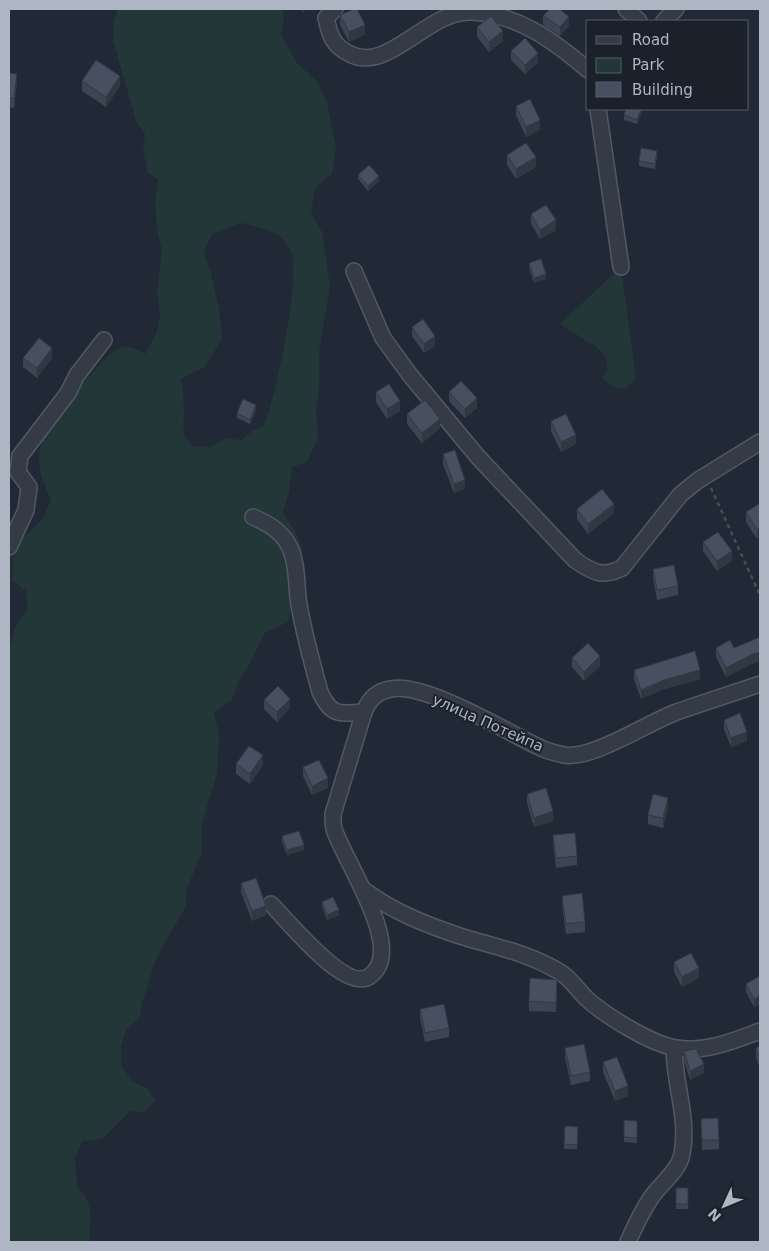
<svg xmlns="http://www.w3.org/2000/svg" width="769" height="1251" viewBox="0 0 769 1251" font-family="'DejaVu Sans',sans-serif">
<rect width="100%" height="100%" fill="#212936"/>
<g fill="#233638" fill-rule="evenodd">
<path d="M118 9H282L284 17 281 35 297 63 318 82 327 103 336 146 332 174 315 188 311 213 322 232 330 285 319 351V389L316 412 318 438 307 462 292 467 289 492 283 513 295 530 303 551 288 622 265 633 247 669 239 679 232 700 214 712 219 736 217 774 201 827 202 852 186 891V906L156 959 142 1003 140 1017 126 1030 121 1046V1065L133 1082 147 1088 155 1101 144 1113 130 1111 102 1139 82 1141 75 1158 77 1188C97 1202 88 1222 90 1242H9V651L15 627 28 608 26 591 12 581 13 560 19 543 44 517 51 499C45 487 39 473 39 459 39 452 41 441 44 436 53 420 102 358 116 350 127 343 135 349 145 354L156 334 160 315 157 292 162 251 157 230 155 203 158 179 148 173 143 151 145 134 136 121 113 40 114 21ZM241 223C260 228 280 230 290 249 303 273 275 399 264 426L255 429 241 440 225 438 211 447 194 446 184 437C183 419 186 395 180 379L205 367 222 339 219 309 211 273 204 253 212 234Z"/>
<path d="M621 267 636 378 626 388H616L601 378 608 371 606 358 598 348 560 324Z"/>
</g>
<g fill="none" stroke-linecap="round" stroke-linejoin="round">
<g stroke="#515964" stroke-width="18">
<g id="street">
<path d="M335 9 326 18C330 36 333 46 350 54 388 74 428 10 471 12 516 13 554 41 588 70"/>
<path d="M626 9 639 21"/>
<path d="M664 21 676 9"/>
<path d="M598 109 621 267"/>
<path d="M354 271 383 338 410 375 478 457 575 560C592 572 602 578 622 568L680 495 697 481 760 442"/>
<path d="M253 517C268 523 283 532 290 548 298 565 296 587 299 605 304 634 312 663 320 692 331 716 339 714 364 712"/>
<path d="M9 547 26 510 29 487 18 472 20 456 68 393 77 375 104 340"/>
<path d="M364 890C394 912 424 924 460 936 495 947 526 952 560 972 570 978 578 990 586 998 604 1015 651 1044 676 1048 705 1053 733 1041 760 1031"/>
<path d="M271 904C288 921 346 994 370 976 407 950 344 861 334 829 333 825 333 819 333 814L364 712C369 699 377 691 391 689 425 682 507 732 539 747 546 751 556 753 564 755 591 760 646 724 674 713 702 703 731 694 760 684"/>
<path d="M628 1242C635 1226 643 1209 653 1195 662 1183 679 1170 682 1154 689 1119 674 1083 674 1048"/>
</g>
</g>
<path stroke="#405255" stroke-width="2.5" stroke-dasharray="4 4" stroke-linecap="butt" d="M711 488 760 595"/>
<use href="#street" stroke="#343b47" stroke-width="15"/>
</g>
<g fill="#3d4553">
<path d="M340 15 365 34 349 42 340 25Z"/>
<path d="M543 16 569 26 560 36 543 25Z"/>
<path d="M477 27 503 41 489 52 477 37Z"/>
<path d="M511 51 538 62 525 74 511 60Z"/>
<path d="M9 73 17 83 14 108 9 107Z"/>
<path d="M82 81 120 86 106 107 82 91Z"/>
<path d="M516 106 540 130 526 137 516 115Z"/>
<path d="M626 109H643L637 124 624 120V115Z"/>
<path d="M507 155 536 167 516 179 507 165Z"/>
<path d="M657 156 655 169 639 166V161Z"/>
<path d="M358 175 379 181 368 191 358 179Z"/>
<path d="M531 214 556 230 540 239 531 224Z"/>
<path d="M529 263 546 279 534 283 529 268Z"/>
<path d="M412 327 435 346 424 353 412 336Z"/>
<path d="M23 358H52L37 378 23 367Z"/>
<path d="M376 392 400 411 387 419 376 402Z"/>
<path d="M449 392 477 408 465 418 449 401Z"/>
<path d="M256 410 250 424 237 418V413Z"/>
<path d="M407 414 440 428 422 443 407 424Z"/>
<path d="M551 421 576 444 561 452 551 431Z"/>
<path d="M443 454 465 489 454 493 443 464Z"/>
<path d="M760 503 757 539 746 522V512Z"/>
<path d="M577 509 614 513 588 534 577 519Z"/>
<path d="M703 542 732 561 717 571 703 551Z"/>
<path d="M653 569 678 586V595L657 600 653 578Z"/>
<path d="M760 637V661L751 664 726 677 716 657V648H734Z"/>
<path d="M572 658 600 666 584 681 572 667Z"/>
<path d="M634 670 700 679 664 689 641 699 634 679Z"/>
<path d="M264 700 290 708 277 722 264 709Z"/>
<path d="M724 720 747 741 731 747 724 729Z"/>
<path d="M236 764 263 765 250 784 236 774Z"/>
<path d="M303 767 328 788 312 795 303 776Z"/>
<path d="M527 794 553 821 534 827 527 803Z"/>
<path d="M668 807 663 828 648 824V815Z"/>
<path d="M553 835 577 856V865L556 868 553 845Z"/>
<path d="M282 836 304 850 287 855 282 841Z"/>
<path d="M241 883 266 915 252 921 241 892Z"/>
<path d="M562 896 585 922V932L566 934 562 905Z"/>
<path d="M322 902 339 915 327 920 322 906Z"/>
<path d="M674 962 699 978 682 987 674 972Z"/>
<path d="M760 976V1004L754 1007 746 992V984Z"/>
<path d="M557 989 556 1012 529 1011V1001Z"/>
<path d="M420 1009 449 1028V1037L425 1042 420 1018Z"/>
<path d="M760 1046V1069L756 1057V1048Z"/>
<path d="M565 1048 590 1072V1081L571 1085 565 1058Z"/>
<path d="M684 1051 704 1073 690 1080 684 1061Z"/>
<path d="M603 1062 628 1096 615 1101 603 1072Z"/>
<path d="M701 1119 719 1140V1149L702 1150Z"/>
<path d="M624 1120 637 1121V1143L624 1142Z"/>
<path d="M578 1132 577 1149H564V1144Z"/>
<rect x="676" y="1188" width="12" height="21"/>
</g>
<g fill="#323843">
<path d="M302 9H307L302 13Z"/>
<path d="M569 17V26L560 36V27Z"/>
<path d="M365 25V34L349 42V32Z"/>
<path d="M503 31V41L489 52V42Z"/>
<path d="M538 53V62L525 74V65Z"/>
<path d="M17 74V83L14 108V98Z"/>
<path d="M120 76V86L106 107V97Z"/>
<path d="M641 109H643L637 124V120Z"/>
<path d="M540 120V130L526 137V127Z"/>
<path d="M536 157V167L516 179V169Z"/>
<path d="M379 176V181L368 191V186Z"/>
<path d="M556 220V230L540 239V230Z"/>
<path d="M546 274V279L534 283V278Z"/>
<path d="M435 336V346L424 353V344Z"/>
<path d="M52 348V358L37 378V368Z"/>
<path d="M477 398V408L465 418V409Z"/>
<path d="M400 401V411L387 419V409Z"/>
<path d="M256 405V410L250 424V420Z"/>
<path d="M440 419V428L422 443V433Z"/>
<path d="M576 435V444L561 452V442Z"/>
<path d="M465 480V489L454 493V484Z"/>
<path d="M614 504V513L588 534V524Z"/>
<path d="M760 527V537L757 539V530Z"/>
<path d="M732 551V561L717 571V561Z"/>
<path d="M760 652V661L751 664 726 677V668L751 655Z"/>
<path d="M600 656V666L584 681V672Z"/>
<path d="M700 670V679L664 689 641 699V690L664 680Z"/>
<path d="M290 699V708L277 722V712Z"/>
<path d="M747 732V741L731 747V738Z"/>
<path d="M263 755V765L250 784V774Z"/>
<path d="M328 778V788L312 795V786Z"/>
<path d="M668 798V807L663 828V818Z"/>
<path d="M553 811V821L534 827V818Z"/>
<path d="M304 845V850L287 855V850Z"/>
<path d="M266 906V915L252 921V911Z"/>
<path d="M339 910V915L327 920V915Z"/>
<path d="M699 968V978L682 987V977Z"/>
<path d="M760 996V1004L754 1007V999Z"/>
<path d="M704 1064V1073L690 1080V1071Z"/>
<path d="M628 1086V1096L615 1101V1091Z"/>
</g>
<g fill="#475060" stroke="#323843">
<path d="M354 9H357L365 25 349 32 340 15Z"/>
<path d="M550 9H560L569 17 560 27 543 16Z"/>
<path d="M491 16 503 31 489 42 477 27Z"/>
<path d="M525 38 538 53 525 65 511 51Z"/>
<path d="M96 60 120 76 106 97 82 81Z"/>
<path d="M9 73 17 74 14 98H9Z"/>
<path d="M530 99 540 120 526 127 516 106Z"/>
<path d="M626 109H641L637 120 624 115Z"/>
<path d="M526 143 536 157 516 169 507 155Z"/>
<path d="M641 148 657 151 655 164 639 161Z"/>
<path d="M369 165 379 176 368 186 358 175Z"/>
<path d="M546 205 556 220 540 230 531 214Z"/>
<path d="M541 259 546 274 534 278 529 263Z"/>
<path d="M423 319 435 336 424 344 412 327Z"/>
<path d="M39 338 52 348 37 368 23 358Z"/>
<path d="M461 381 477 398 465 409 449 392Z"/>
<path d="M389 384 400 401 387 409 376 392Z"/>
<path d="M243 399 256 405 250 420 237 413Z"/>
<path d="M425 400 440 419 422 433 407 414Z"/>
<path d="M566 414 576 435 561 442 551 421Z"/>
<path d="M455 450 465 480 454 484 443 454Z"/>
<path d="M602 489 614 504 588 524 577 509Z"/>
<path d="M760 503V527L757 530 746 512Z"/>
<path d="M718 532 732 551 717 561 703 542Z"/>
<path d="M674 565 678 586 657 590 653 569Z"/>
<path d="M760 637V652L751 655 726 668 716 648 730 640 734 648Z"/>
<path d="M588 643 600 656 584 672 572 658Z"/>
<path d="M695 651 700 670 664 680 641 690 634 670Z"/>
<path d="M278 686 290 699 277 712 264 700Z"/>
<path d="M740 713 747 732 731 738 724 720Z"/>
<path d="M249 746 263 755 250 774 236 764Z"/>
<path d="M319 760 328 778 312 786 303 767Z"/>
<path d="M546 788 553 811 534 818 527 794Z"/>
<path d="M653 794 668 798 663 818 648 815Z"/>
<path d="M299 831 304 845 287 850 282 836Z"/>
<path d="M575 833 577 856 556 858 553 835Z"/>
<path d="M256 878 266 906 252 911 241 883Z"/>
<path d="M582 893 585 922 566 924 562 896Z"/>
<path d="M333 897 339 910 327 915 322 902Z"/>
<path d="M691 953 699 968 682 977 674 962Z"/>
<path d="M760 976V996L754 999 746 984Z"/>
<path d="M530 978 557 980 556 1003 529 1001Z"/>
<path d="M444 1004 449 1028 425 1033 420 1009Z"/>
<path d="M584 1044 590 1072 571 1076 565 1048Z"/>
<path d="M760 1046V1060L756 1048Z"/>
<path d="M696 1049 704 1064 690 1071 684 1051Z"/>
<path d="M617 1057 628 1086 615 1091 603 1062Z"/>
<path d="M718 1118 719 1140H702L701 1119Z"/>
<path d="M624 1120 637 1121V1138L624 1137Z"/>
<path d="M565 1126 578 1127 577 1145 564 1144Z"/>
<rect x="676" y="1188" width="12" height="16"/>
</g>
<g text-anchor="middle" stroke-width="4" stroke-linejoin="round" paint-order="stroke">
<g font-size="15" fill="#aeb6c3" stroke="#1a212b">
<text transform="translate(488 723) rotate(24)" y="5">улица Потейпа</text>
</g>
</g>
<rect width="769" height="1251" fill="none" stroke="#aeb6c3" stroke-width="20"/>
<rect x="586" y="20" width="162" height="90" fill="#1a212b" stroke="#555d68"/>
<rect x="596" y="36" width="25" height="8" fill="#343b47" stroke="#555d68"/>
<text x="632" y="45" font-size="15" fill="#aeb6c3">Road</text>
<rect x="596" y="58" width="25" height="15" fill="#233638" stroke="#555d68"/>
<text x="632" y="70" font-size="15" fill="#aeb6c3">Park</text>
<rect x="596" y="82" width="25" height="15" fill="#475060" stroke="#555d68"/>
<text x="632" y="95" font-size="15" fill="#aeb6c3">Building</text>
<g transform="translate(724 1206) rotate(226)" stroke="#1a212b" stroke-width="4" paint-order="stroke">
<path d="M0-4L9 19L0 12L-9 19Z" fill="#aeb6c3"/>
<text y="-8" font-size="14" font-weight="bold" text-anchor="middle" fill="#aeb6c3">N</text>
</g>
</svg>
